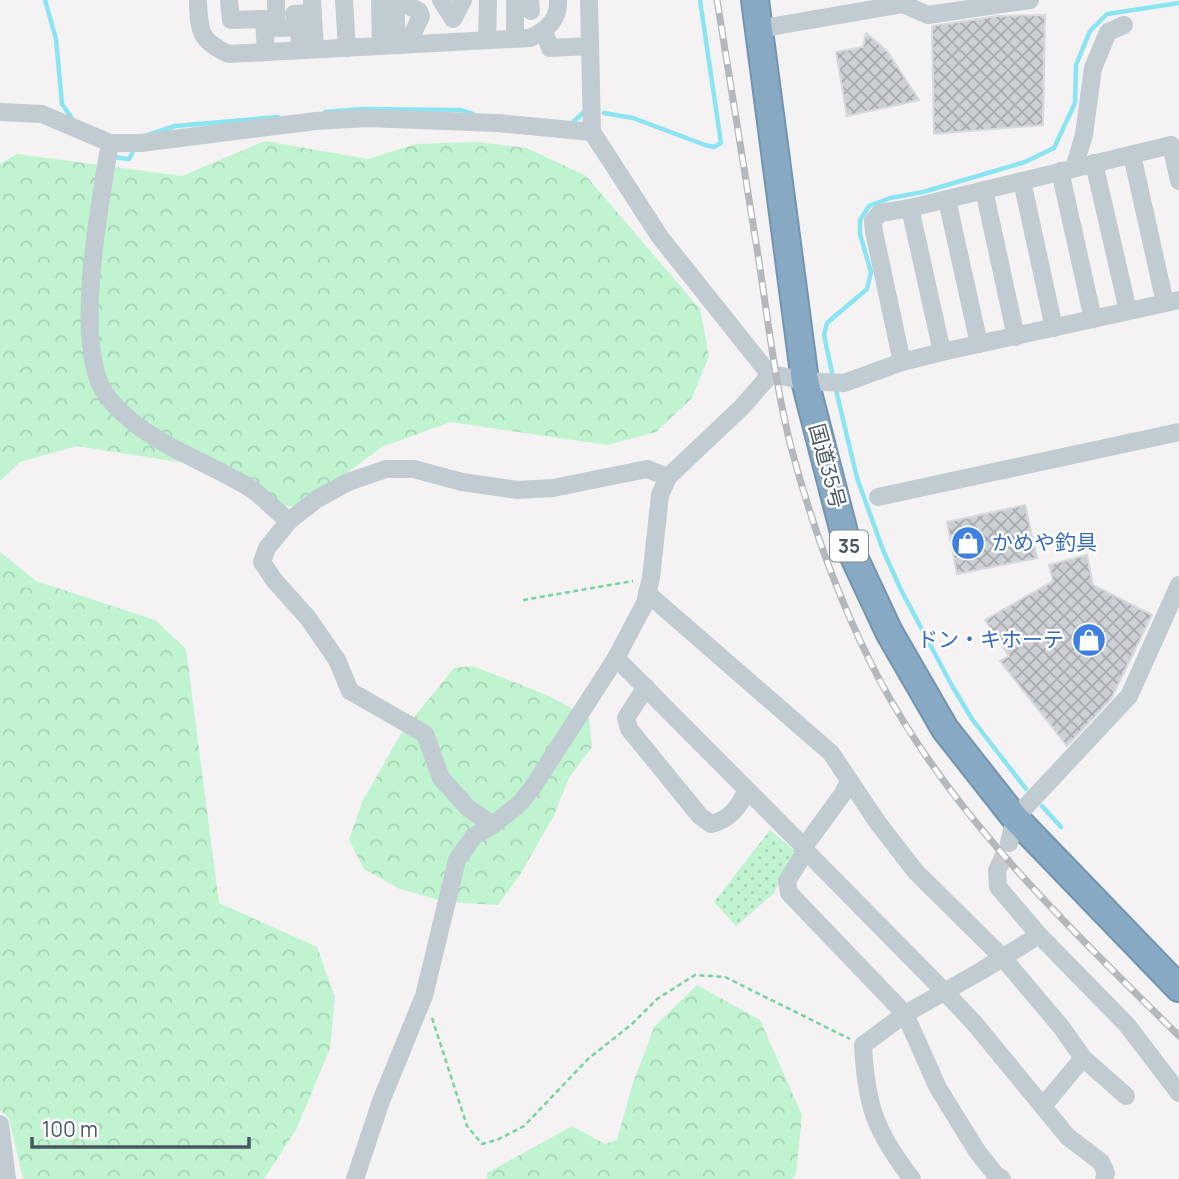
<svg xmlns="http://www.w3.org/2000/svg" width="1179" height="1179" viewBox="0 0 1179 1179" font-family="Manrope,'Noto Sans JP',sans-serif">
<defs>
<pattern id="forest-crowns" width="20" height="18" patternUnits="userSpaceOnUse" patternTransform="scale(1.75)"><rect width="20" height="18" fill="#c0f3d0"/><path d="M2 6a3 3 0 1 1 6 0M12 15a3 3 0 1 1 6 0" fill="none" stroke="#a6d2b5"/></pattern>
<pattern id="park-dots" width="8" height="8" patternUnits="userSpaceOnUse" patternTransform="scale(1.75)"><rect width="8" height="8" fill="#c0f3d0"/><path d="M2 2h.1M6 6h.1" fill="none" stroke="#a6d2b5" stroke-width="1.8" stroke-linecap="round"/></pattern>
<pattern id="building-cross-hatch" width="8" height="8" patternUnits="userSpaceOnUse" patternTransform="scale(1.75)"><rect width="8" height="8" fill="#ccd0d5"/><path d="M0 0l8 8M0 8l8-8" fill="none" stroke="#a8acb0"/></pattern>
</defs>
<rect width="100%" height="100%" fill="#f4f2f2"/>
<g fill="url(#forest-crowns)">
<path d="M265 141 368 159 416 144 476 142 527 148 586 176 700 309 709 356 692 398 656 432 607 445 450 422 382 447 301 507 263 504 191 464 77 446 20 462 0 481V164L17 154 182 176Z"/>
<path d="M0 552 36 581 155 620 186 649 219 903 317 947 335 997 330 1048 297 1128 264 1179H23L9 1118 0 1110Z"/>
<path d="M473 666 549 696 589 718 592 747 569 778 553 817 521 873 498 905 446 902 400 889 364 869 349 840 362 802 402 732 454 668Z"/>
<path d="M697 985 760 1020 802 1115 796 1174 792 1179H487V1173L572 1126 605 1144 617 1140 632 1086 654 1027Z"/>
</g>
<path fill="url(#park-dots)" d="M770 830 796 852 774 893 736 926 714 902Z"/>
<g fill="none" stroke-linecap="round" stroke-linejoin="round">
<g stroke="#8be4f2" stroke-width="4.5">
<path d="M45 0 56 39 62 104 73 120"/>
<path d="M325 112 362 109 460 110 473 114"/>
<path d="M604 113 633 118 705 145 714 147 721 143 700 0"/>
<path d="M571 124 585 111"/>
<path d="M145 136 175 126 278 117"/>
<path d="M112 157 129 159 135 148"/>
<path d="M833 377 824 335 827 323 867 289 871 272 860 234V220L869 206 890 198 923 192 1025 162 1054 148 1075 103 1076 65 1090 31 1107 14 1179 3"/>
<path d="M835 386 857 478 883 550 900 588 951 684 972 719 1026 789"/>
<path d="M1042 806 1061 827"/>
</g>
</g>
<g fill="url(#building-cross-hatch)" stroke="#d6d9de" stroke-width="2">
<path d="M1045 15 1043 125 934 134 932 26 997 16Z"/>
<path d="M866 33 887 51 919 100 847 116 836 52 863 47Z"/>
<path d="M1025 505 1037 558 957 574 947 522Z"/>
<path d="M1087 555 1093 585 1152 615 1111 699 1067 746 1000 661 1009 656 985 620 1053 581 1049 565Z"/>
</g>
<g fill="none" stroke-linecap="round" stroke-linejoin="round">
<path stroke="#c9cbce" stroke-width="18" stroke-dasharray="18 9" stroke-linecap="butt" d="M997 871 1009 843"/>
<g stroke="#7394af" stroke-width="30">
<path id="highway" d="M755 0 805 381 846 540 889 632 945 729 1015 818 1179 988"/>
</g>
<g stroke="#75d39e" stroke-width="2.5" stroke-dasharray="5 3.5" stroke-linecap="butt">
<path d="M523 600 633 581"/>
<path d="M432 1018 467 1126 482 1144 499 1139 524 1126 588 1059 632 1024 657 999 695 975 725 977 850 1039"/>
</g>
<g stroke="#c0cbd2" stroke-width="18">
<path d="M198 0C199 30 199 41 229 54L530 38C547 30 559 20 558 0"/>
<path d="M229 0 231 20 264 19 266 52"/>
<path d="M276 0V28L299 27 300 50"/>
<path d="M312 0 315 49"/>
<path d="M344 0 347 48"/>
<path d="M380 0 381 46"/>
<path d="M395 0 397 45"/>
<path d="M405 0 407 5 419 11 421 16 408 44"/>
<path d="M441 0 453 19 463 0"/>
<path d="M515 0V38"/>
<path d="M530 0 531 11"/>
<path d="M589 0 592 132 660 237 770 375"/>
<path d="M294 14 313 13"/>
<path d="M758 29 903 4 928 15 1030 0"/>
<path d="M544 31 550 48 590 46"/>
<path d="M487 40 488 0"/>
<path d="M0 112 42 114 110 143H141L316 121 367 118 497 123 592 132"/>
<path d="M110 143C100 204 75 331 101 386 109 402 127 418 141 428 175 453 217 467 253 490 265 499 277 512 289 521"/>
<path d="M1132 155 1165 303"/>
<path d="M1094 163 1128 311"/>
<path d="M1074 168 1084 135 1093 68 1108 32 1124 25"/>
<path d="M1060 171 1093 319"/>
<path d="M1022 181 1054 328"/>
<path d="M984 190 1016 337"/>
<path d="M947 200 979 344"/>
<path d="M942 352 910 208 1171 145 1179 181"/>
<path d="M902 362 874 232 873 221 880 213 910 208"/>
<path d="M878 497 1179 432"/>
<path d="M647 593 831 753 878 823 916 872 1003 958 1062 1028 1083 1058 1043 1106"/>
<path d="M616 658 804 847 806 851 787 881 789 893 905 1014 863 1045C866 1105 875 1131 912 1179"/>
<path d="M646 687 626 718 629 729 700 816 711 824C729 820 738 808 746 792"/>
<path d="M493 825 468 808 441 778 425 734 350 691 337 660 308 618 274 580 262 562 267 548 289 521 317 499 348 482 386 469H414L462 482 518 490 553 488 647 469 668 477"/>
<path d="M1009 843 1015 818 1129 696 1179 585"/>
<path d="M804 847 844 792 849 780"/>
<path d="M806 851 945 992 975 1024 1068 1137 1101 1162 1106 1173 1104 1179"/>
<path d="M997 871 998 887 1039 935 1127 1025 1179 1093"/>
<path d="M1083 1058 1126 1096"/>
<path d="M0 1124 7 1179"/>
<path d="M355 1179 381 1101 424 996 457 860 474 836 493 825 520 803 531 790 616 658 645 603 651 578 660 495 668 477 741 408 770 375H777L805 381 844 383 902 362 942 352 1179 300"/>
<path d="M1002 1179 995 1174 977 1151 938 1088 905 1014 981 971 1039 935"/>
</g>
<use href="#highway" stroke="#88a9c3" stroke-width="26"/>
<g stroke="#b4b8bd" stroke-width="7">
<path id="rail" d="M717 0C731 85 744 170 758 255 768 319 775 384 791 447 812 526 840 604 878 677 951 816 1069 927 1179 1036"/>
</g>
<use href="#rail" stroke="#fff" stroke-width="4.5" stroke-dasharray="13" stroke-linecap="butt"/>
</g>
<defs>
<g id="shop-disc" transform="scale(1.75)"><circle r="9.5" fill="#3f7fe0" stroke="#fff"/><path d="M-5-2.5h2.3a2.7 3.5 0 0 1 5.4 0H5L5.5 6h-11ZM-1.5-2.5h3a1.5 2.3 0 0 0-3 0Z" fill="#fff"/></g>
</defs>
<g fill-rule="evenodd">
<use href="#shop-disc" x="968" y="543"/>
<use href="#shop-disc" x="1089" y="640"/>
</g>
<g text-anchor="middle" stroke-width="5" stroke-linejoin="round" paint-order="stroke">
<rect fill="#fff" stroke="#7f8990" stroke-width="2" x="830" y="530.5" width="38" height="31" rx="5"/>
<g font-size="19" font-weight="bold" fill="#485761">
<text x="849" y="553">35</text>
</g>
<g font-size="21" fill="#485761" stroke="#fff">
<text transform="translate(827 466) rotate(75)" y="7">国道35号</text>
</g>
<g font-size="21" fill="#366cbe" stroke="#fff" text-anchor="start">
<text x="992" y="550">かめや釣具</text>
<text x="1064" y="647" text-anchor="end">ドン・キホーテ</text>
</g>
</g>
<path d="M32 1137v10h217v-10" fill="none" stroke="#485761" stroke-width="3.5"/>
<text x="42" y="1137" font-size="21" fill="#485761" stroke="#ffffff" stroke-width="5" paint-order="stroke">100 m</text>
</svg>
